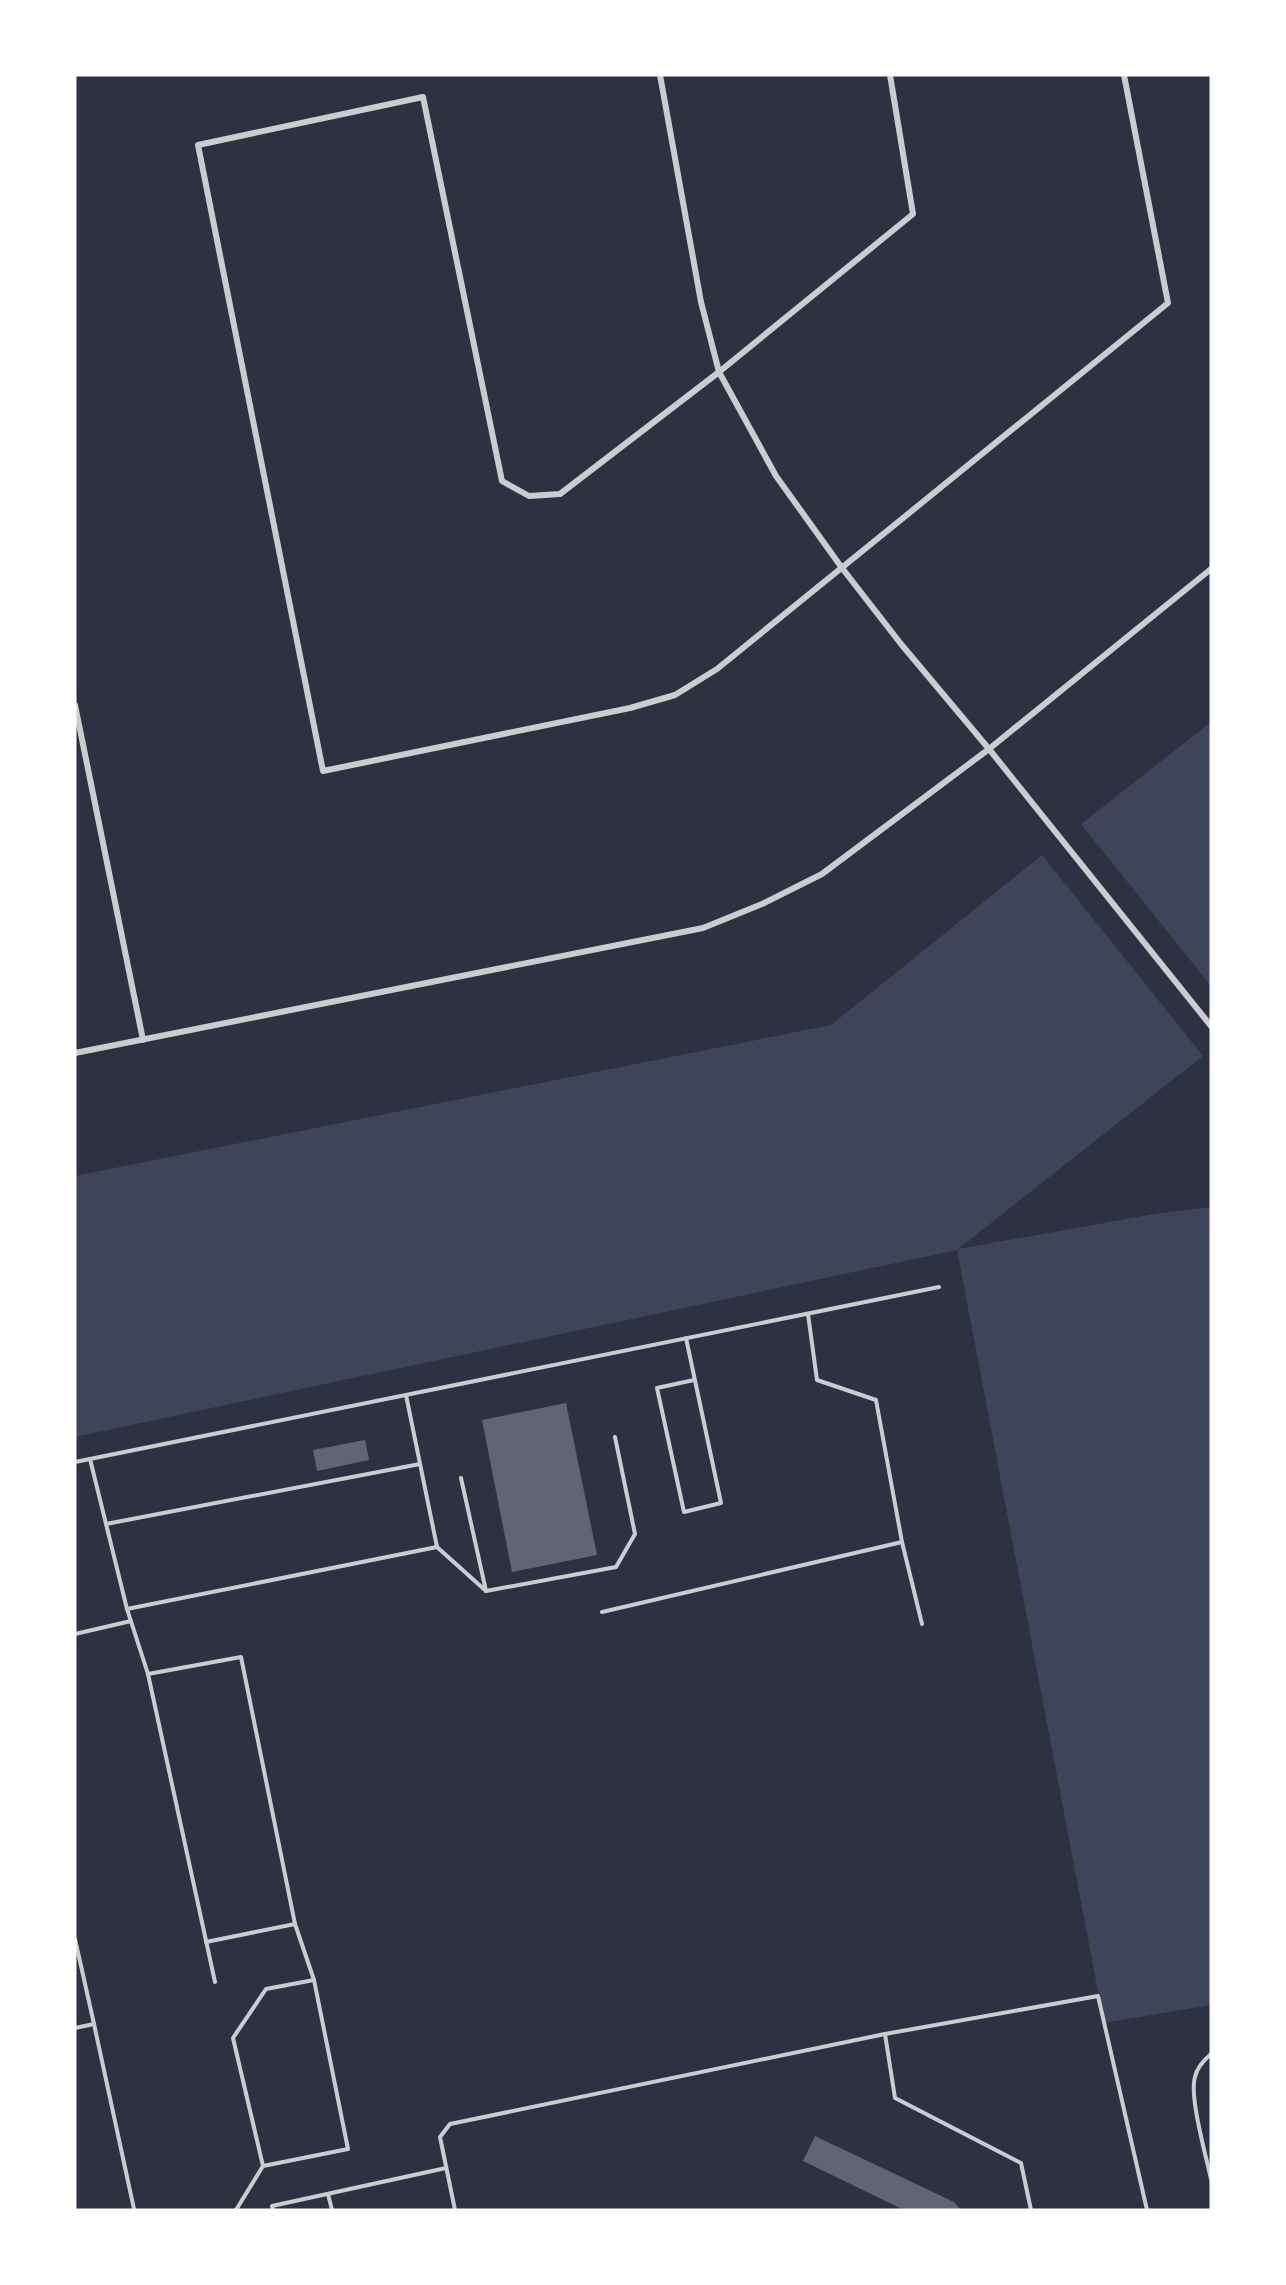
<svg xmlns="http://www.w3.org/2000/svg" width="1286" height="2285" viewBox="0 0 1286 2285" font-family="'Source Serif 4',serif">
<rect width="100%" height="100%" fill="#2d3142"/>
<g fill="#3c4559">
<path d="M1211 722V986L1081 824Z"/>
<path d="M1042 855 1203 1056 958 1249 1160 1213 1211 1207V2005L1104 2023 957 1250 75 1437V1176L831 1025Z"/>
</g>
<g fill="#626471">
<path d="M566 1403 597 1555 512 1572 482 1420Z"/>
<path d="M365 1440 369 1460 317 1471 313 1450Z"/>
<path d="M815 2136 954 2202 961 2210H904L803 2161Z"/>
</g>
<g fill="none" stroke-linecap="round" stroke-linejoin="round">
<g stroke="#caccd0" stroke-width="4">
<path d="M686 1338 721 1503 684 1512 657 1388 694 1380"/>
<path d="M406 1395 437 1547 486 1591 616 1567 635 1534 615 1437"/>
<path d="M90 1459 127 1609 148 1674 215 1982"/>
<path d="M75 1462 939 1287"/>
<path d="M461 1478 486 1591"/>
<path d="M106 1524 420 1464"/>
<path d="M902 1542 922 1624"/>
<path d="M127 1609 437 1547"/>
<path d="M602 1612 902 1542 876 1400 817 1380 808 1314"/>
<path d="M75 1634 131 1621"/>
<path d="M148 1674 241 1657 295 1924 314 1980 348 2149 263 2166 236 2210"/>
<path d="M75 1939 94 2024 75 2028"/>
<path d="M206 1942 295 1924"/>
<path d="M94 2024 134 2209"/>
<path d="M885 2034 895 2098 1021 2163 1031 2210"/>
<path d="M1211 2054C1204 2060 1197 2067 1195 2077 1189 2096 1206 2156 1211 2179"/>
<path d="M263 2166 233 2038 266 1989 314 1980"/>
<path d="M328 2194 332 2210"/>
<path d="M273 2210 272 2206 446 2168"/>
<path d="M455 2210 440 2137 450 2124 885 2034 1098 1996 1147 2210"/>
</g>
<g stroke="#caccd0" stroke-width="6">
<path d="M660 75 701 302 719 372 776 476 842 568 901 644 989 749 1211 1026"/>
<path d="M890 75 913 214 719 372 560 494 529 496 502 481 423 97 198 145 323 771 630 708 675 695 717 669 1168 303 1124 75"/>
<path d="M75 705 143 1040"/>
<path d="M75 1053 703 928 762 904 822 874 989 749 1211 569"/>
</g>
</g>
<rect width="1286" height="2285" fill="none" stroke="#ffffff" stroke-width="153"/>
</svg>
